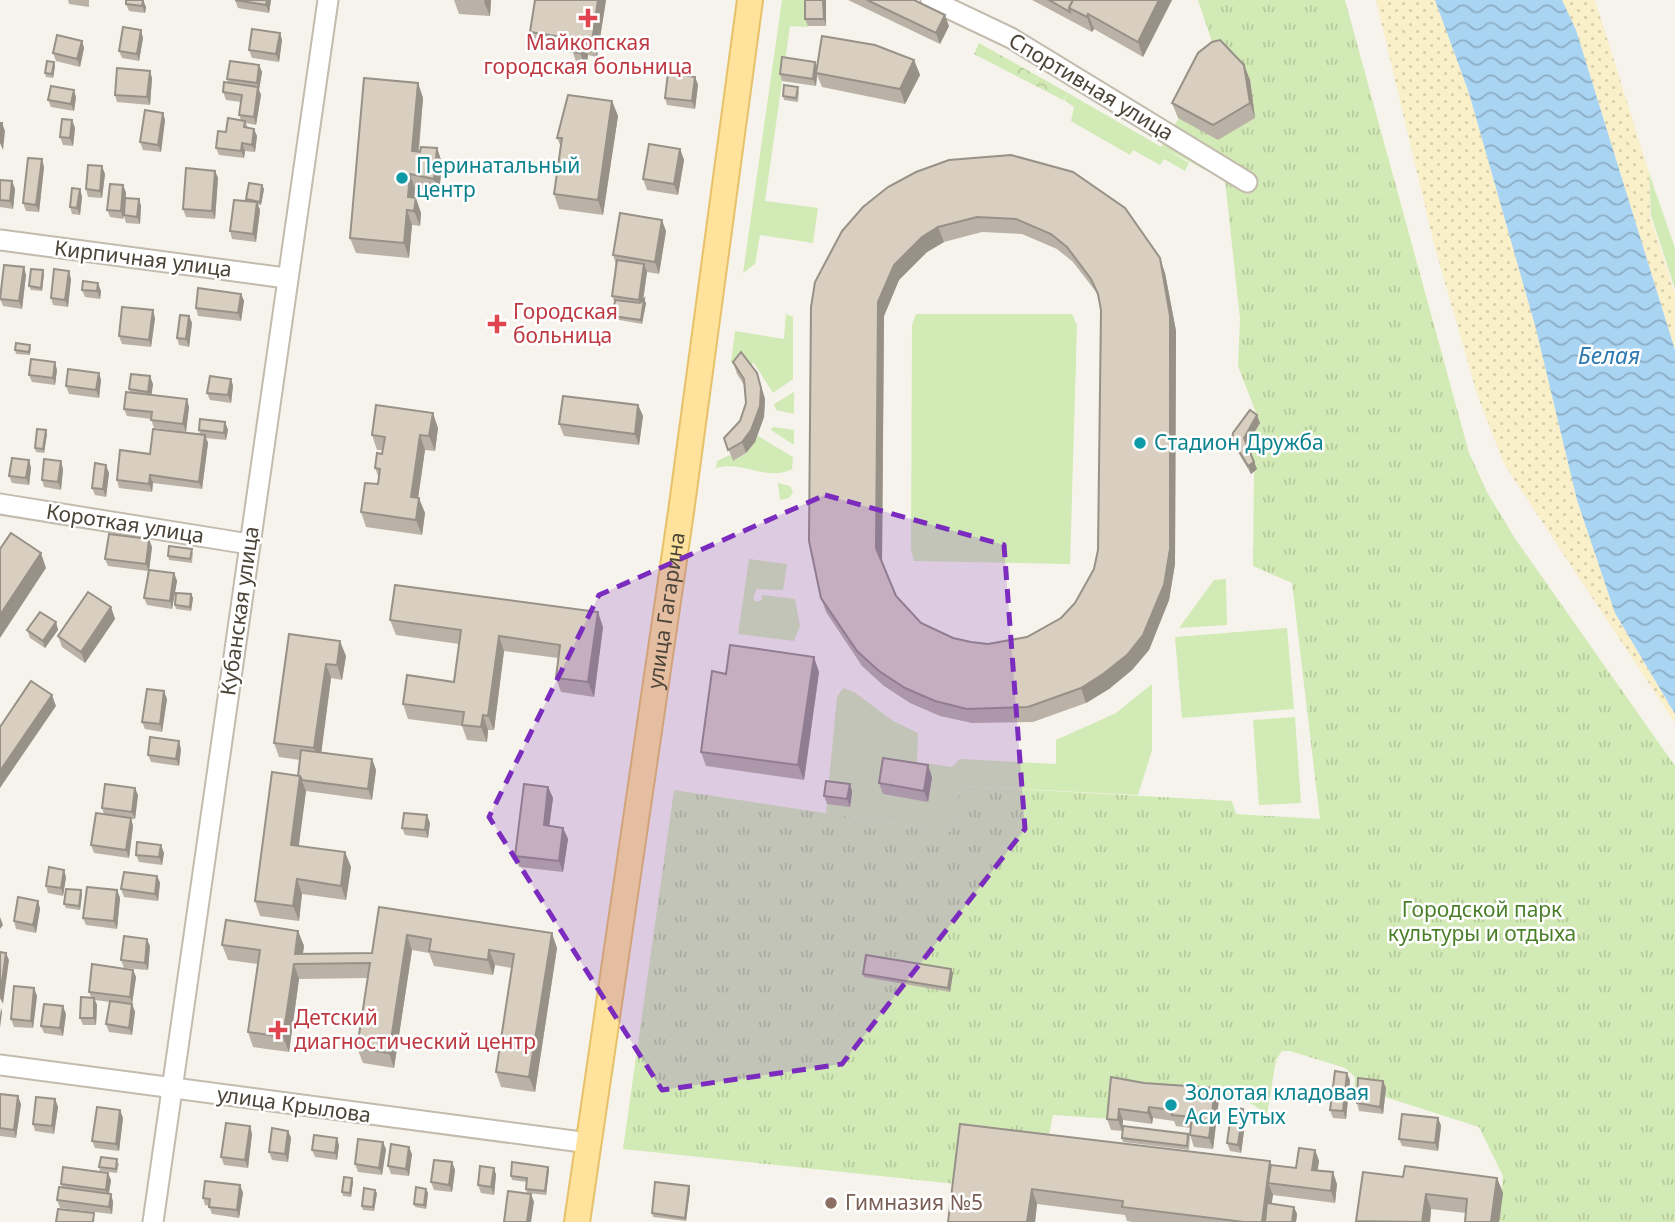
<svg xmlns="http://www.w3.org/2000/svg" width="1675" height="1222" viewBox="0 0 1675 1222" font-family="'Noto Sans',sans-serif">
<defs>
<pattern id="forest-crowns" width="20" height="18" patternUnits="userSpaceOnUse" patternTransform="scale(1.75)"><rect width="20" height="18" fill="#d2eab5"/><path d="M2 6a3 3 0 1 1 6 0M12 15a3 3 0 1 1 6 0" fill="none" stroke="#b6ca9c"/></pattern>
<pattern id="sand-dots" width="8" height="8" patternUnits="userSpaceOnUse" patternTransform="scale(1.75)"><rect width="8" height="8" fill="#f9efc9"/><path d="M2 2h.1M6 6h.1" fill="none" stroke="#d7cead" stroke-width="1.8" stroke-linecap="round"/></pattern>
<pattern id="park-tufts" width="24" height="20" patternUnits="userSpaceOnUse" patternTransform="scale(1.75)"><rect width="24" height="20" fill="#d2eab5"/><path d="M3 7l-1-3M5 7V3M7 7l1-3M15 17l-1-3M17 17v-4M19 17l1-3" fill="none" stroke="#b6ca9c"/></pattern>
<pattern id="water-waves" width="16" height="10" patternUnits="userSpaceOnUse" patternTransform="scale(1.75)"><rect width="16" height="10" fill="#a9d4f2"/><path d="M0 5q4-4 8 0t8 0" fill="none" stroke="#8caec5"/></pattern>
</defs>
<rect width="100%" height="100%" fill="#f6f3ec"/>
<g fill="#d2eab5">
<path d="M782 0H808V27L790 26 765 201 818 208 813 243 760 235 755 264 743 273Z"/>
<path d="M1068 93 1189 163 1185 171 1164 159 1160 165 1133 150 1130 155 1071 121 1074 107 1064 100Z"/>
<path d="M1649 173 1675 248V289L1651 215Z"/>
<path d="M786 314 793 317V379L773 393 754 363 739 370 731 362 735 331 784 339Z"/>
<path d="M916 314H1072L1077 325 1070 564 914 561 911 549 912 325Z"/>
<path d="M794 392V414L776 410 774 404Z"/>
<path d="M773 427 794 430V445L771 430Z"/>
<path d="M758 436 793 457 792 469C768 482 742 460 716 468L717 461 730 455 733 461 746 453Z"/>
<path d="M778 483 790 486 793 492 789 498 780 500Z"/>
<path d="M749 559 787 564 783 590 757 589 753 598 756 602 762 600V595L795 599 800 626 794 641 738 634Z"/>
<path d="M1226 579 1227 625 1179 628 1214 580Z"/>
<path d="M1287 628 1294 709 1182 718 1175 637Z"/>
<path d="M1152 684V750L1138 795 961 786 950 832 826 813 837 697 843 688 854 692 893 721 918 733 917 762 952 767 960 759 1056 764V740L1116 713Z"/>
<path d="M1295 717 1301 803 1259 805 1253 720Z"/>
</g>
<path fill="url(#forest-crowns)" d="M979 43 1068 93 1063 100 974 54Z"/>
<g fill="url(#sand-dots)">
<path d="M1376 0H1435L1469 93 1536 329 1577 500 1615 613 1675 714V723L1504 464 1477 394 1434 244Z"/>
<path d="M1562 0H1595L1649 172 1650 216 1675 294V350L1576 30Z"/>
</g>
<path fill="url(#park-tufts)" d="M1198 0H1345L1469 453 1488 494 1516 540 1675 766V1222H1499L1503 1176 1479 1127 1385 1097V1088L1354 1094 1355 1077 1345 1068 1290 1051H1282L1276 1060 1267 1114 1249 1102 1116 1088 1112 1119 1053 1115 1048 1140 956 1184 623 1149 674 790 950 832 961 786 1232 801 1236 814 1320 819 1292 583 1253 566 1254 471 1246 446 1260 423 1238 366 1240 319 1225 180 1161 147 1217 57Z"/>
<path fill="url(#water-waves)" d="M1435 0H1562L1576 30 1675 350V714L1615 613 1577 500 1536 329 1469 93Z"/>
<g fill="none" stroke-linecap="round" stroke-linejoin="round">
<g stroke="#c2bbae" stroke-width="23">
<g id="minor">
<path d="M931 0 1011 38 1247 182"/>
<path d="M0 240 286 278"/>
<path d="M0 504 249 544"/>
<path d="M0 1065 589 1143"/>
<path d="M153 1222 328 0"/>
</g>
</g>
<g stroke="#e6c16a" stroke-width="28">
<g id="major">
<path id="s1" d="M577 1222 681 512 750 0"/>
</g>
</g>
<use href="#minor" stroke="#fff" stroke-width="19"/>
<use href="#major" stroke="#ffe39c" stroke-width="24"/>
</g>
<g fill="#bab2a6" fill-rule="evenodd">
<path d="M68 0H89V7L69 4Z"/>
<path d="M143 0 146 7 145 13 129 11 126 4Z"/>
<path d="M235 0H271L269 13 238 8Z"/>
<path d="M454 0H491L490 16 459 14Z"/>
<path d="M606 0 597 57 588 55 586 68 578 67 573 53 536 47 530 32Z"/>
<path d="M826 0V26H808L805 19Z"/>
<path d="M848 0H914L949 26 940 44Z"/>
<path d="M1032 0H1172L1143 57 1094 29 1092 32Z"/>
<path d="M280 33 282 40 279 62 252 58 249 50Z"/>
<path d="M143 38 139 61 122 58 119 51Z"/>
<path d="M82 41 84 48 80 67 56 61 53 53Z"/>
<path d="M914 60 920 75 905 104 822 87 817 75 816 86 782 81 780 74 817 68Z"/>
<path d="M54 62 55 66 53 78 46 77 45 73Z"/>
<path d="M259 65 262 72 259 90 261 95 256 125 246 123 248 128 257 136 255 152 245 151 244 158 219 155 216 148 226 132 241 120 239 115 241 102 226 100 223 92 228 82 227 79Z"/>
<path d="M1244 65 1250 80 1255 118 1218 140 1178 118 1172 103Z"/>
<path d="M695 77 698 85 695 109 667 105 665 98Z"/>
<path d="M152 78 150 105 117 102 115 95Z"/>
<path d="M418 83 423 98 419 152 437 148 442 163 439 194 415 189 414 198 421 213 420 226 412 225 409 258 356 253 350 238Z"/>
<path d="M799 91 798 102 784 100 783 96Z"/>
<path d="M76 97 74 111 51 107 48 100Z"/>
<path d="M612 101 618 116 603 215 559 209 554 194 561 147 557 138Z"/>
<path d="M163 113 165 120 161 152 143 150 140 142Z"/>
<path d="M72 120 75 128 73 146 63 145 60 137Z"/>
<path d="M680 149 684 160 678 195 647 190 643 179Z"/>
<path d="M44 167 39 212 26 211 23 203Z"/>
<path d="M215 171 218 178 215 219 186 217 183 209Z"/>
<path d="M916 172 1165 273 1176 331 1175 564 1169 600 1149 650 1132 670 1109 689 1086 703 1033 722 972 723 940 716 910 703 884 686 862 666 826 612 821 598ZM982 232 1022 234 1057 249 1073 262 1097 293 1101 310 1098 550 1094 569 1075 603 1061 618 1027 637 988 644 971 642 953 638 921 623 896 596 882 561 884 316 899 280 927 252 944 242Z"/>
<path d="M105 174 102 198 88 197 86 189Z"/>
<path d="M12 181 15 189 13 209 0 207V200Z"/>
<path d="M123 185 126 193V198L139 199 141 206 140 224 126 223 124 216 123 219 110 217 107 210Z"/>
<path d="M80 189 82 197 80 215 72 214 70 207Z"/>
<path d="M264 189 261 205H258L260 210 256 242 232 239 230 231 246 201V199Z"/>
<path d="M666 231 659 274 647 272 643 301 646 303 642 324 614 319 613 316 615 303 612 296 616 265 613 255Z"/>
<path d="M44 274 42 291 31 290 29 286Z"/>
<path d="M26 275 22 309 3 306 0 299Z"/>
<path d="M71 279 68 307 53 305 51 298Z"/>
<path d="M82 290 101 291 100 299 85 297Z"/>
<path d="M241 294 244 301 241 321 198 316 196 308Z"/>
<path d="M189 316 192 323 189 347 179 345 177 338Z"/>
<path d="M155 318 151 347 122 344 119 336Z"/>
<path d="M31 348 30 355 16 354 15 350Z"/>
<path d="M733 362 757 373 765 399 764 417 755 442 746 453 733 461 724 438 740 421 746 403 744 385 737 374Z"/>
<path d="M57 370 55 385 32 382 29 375Z"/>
<path d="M99 373 101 380 99 398 69 394 66 386Z"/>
<path d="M231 379 233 386 231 403 210 400 207 393Z"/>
<path d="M153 384 151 395 189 407 186 432 154 428 151 419 127 416 124 409 130 392 129 389Z"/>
<path d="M638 405 643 416 639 445 564 436 559 424Z"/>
<path d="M1257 415 1260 423 1247 445 1257 469 1251 474 1235 447 1232 439Z"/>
<path d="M225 422 228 430 226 440 206 438 208 443 202 489 153 483 152 492 119 488 117 480 150 454 200 435 199 430Z"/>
<path d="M438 428 435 451 425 450 418 498 425 513 422 535 366 527 361 512 378 484 379 478 375 468 382 454 383 450H377L372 435Z"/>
<path d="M47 434 44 453 36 452 35 448Z"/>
<path d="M29 460 31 468 29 485 12 483 9 476Z"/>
<path d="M63 469 61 490 44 487 42 480Z"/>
<path d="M109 473 106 497 95 495 92 488Z"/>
<path d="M152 547 149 570 174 573 177 581 172 609 147 605 144 598 148 571 108 566 105 559Z"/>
<path d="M193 552 192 563 169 560 168 556Z"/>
<path d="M191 594 193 598 191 611 176 609 175 605Z"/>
<path d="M111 607 115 619 85 663 62 647 58 636Z"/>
<path d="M390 620 603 627 594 697 561 692 556 678 558 658 504 651 494 730H488L487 742 467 740 462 726 408 719 403 704 454 682 459 644 396 635Z"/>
<path d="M56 622 58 630 45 648 30 638 27 630Z"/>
<path d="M289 634 346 656 342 680 331 678 321 752 372 759 376 770 372 800 306 791 298 846 345 852 351 867 346 900 302 894 299 921 260 916 255 901 298 776 300 760 279 757 274 743Z"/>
<path d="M819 672 804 780 706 766 701 752 726 674Z"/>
<path d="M167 699 162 732 145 729 142 722Z"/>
<path d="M181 749 179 766 151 762 148 755Z"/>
<path d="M932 777 928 802 883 794 879 783Z"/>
<path d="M850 784 852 792 850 807 827 804 824 796Z"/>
<path d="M548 787 553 798 549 826 563 828 568 839 563 872 519 867 515 856Z"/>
<path d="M138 795 135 819H131L133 826 129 858 94 853 91 845 104 814 102 808Z"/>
<path d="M430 823 428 838 405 835 402 828Z"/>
<path d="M164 853 162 865 139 862 136 855Z"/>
<path d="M157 876 160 883 158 901 124 897 121 889Z"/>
<path d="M66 877 63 896 48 893 46 886Z"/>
<path d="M117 890 120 898 117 929 86 925 83 918Z"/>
<path d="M82 894 80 910 66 908 64 904Z"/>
<path d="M38 901 40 909 36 933 16 929 14 921Z"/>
<path d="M379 907 557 948 535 1092 501 1087 496 1072 512 968 495 965 493 975 434 966 429 953 412 950 394 1068 363 1063 357 1048 368 978 299 979 289 1052 253 1047 248 1032 258 964 228 960 222 945 298 931 304 946 303 954 372 953Z"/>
<path d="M150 946 148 970 124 968 121 960Z"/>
<path d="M951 969 953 973 950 992 864 977 863 974Z"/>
<path d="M133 970 136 977 132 1004 135 1012 132 1035 109 1032 106 1024 110 1002 95 1000 97 1005 96 1025H83L80 1018 91 997 89 992Z"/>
<path d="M34 988 37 996 33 1028 14 1027 11 1019Z"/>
<path d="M66 1014 63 1036 44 1033 41 1026Z"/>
<path d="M1350 1080 1346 1119 1333 1118 1330 1110Z"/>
<path d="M1383 1081 1386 1088 1383 1114 1359 1111 1357 1103Z"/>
<path d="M1144 1083 1215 1088 1219 1099 1213 1149 1194 1147 1190 1135 1191 1128 1176 1126 1174 1121 1153 1118 1152 1124 1123 1120 1122 1131 1111 1130 1107 1119Z"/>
<path d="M0 1094 21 1104 16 1138 0 1136Z"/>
<path d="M55 1099 58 1107 54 1134 35 1131 33 1124Z"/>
<path d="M120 1110 123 1118 119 1151 95 1148 92 1141Z"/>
<path d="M1246 1117 1241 1153 1230 1151 1227 1143Z"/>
<path d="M1438 1118 1441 1126 1438 1151 1402 1146 1399 1139Z"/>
<path d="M960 1124 1296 1168 1315 1150 1319 1161 1317 1170 1337 1184 1335 1203 1273 1195 1271 1204 1294 1207 1297 1214 1296 1222H1132L1127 1221 1125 1215 1037 1204 1035 1222H948Z"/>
<path d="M250 1126 252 1134 248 1168 224 1165 221 1157Z"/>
<path d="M288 1131 291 1138 288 1162 272 1160 269 1152Z"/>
<path d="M1188 1134 1190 1137 1189 1150 1123 1142 1122 1138Z"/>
<path d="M339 1145 337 1160 315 1157 312 1150Z"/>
<path d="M386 1149 382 1175 358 1172 355 1164Z"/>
<path d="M412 1154 409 1176 391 1174 388 1166Z"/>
<path d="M452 1162 455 1170 452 1192 434 1190 431 1182Z"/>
<path d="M119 1163 117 1173 100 1171 99 1167Z"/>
<path d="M548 1167 549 1170 546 1195 527 1193 526 1189 527 1182 512 1180 511 1176Z"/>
<path d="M494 1168 496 1175 494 1195 481 1193 478 1185Z"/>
<path d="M1403 1177 1497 1178 1503 1193 1499 1222H1465L1466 1213 1431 1209 1430 1222H1356Z"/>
<path d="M352 1178 353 1182 351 1197 343 1196 342 1192Z"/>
<path d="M111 1180 109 1194H111L113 1202 112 1214 60 1208 57 1200 62 1188 61 1184Z"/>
<path d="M240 1185 243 1193 239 1218 212 1214 209 1206 205 1205 203 1198Z"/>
<path d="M689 1186 690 1190 686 1221 653 1217 652 1213Z"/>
<path d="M426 1189 428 1193 426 1209 415 1207 414 1204Z"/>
<path d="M377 1193 374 1211 363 1210 362 1206Z"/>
</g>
<g fill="#979187">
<path d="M143 0 146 7 145 13 142 6Z"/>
<path d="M267 0H271L269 13 266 5Z"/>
<path d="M485 0H491L490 16 484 2Z"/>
<path d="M598 0H606L597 57 592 42Z"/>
<path d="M823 0H826V26L824 19Z"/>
<path d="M1159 0H1172L1143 57 1138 42Z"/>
<path d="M1088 14 1094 29 1092 32 1087 17Z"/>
<path d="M945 15 949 26 940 44 936 33Z"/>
<path d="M141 30 143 38 139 61 137 54Z"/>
<path d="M280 33 282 40 279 62 276 54Z"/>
<path d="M582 40 588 55 586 68 580 53Z"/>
<path d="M82 41 84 48 80 67 77 59Z"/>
<path d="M914 60 920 75 905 104 900 89Z"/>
<path d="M54 62 55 66 53 78 52 74Z"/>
<path d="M815 62 818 70 816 73 817 75 816 86 813 79Z"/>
<path d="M259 65 262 72 259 90 261 95 256 125 254 117 258 87 257 83Z"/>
<path d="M1244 65 1250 80 1255 118 1250 103Z"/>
<path d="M150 71 152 78 150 105 147 97Z"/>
<path d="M695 77 698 85 695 109 692 101Z"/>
<path d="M418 83 423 98 417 166 412 151Z"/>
<path d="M74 90 76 97 74 111 71 104Z"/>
<path d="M612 101 618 116 603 215 598 200Z"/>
<path d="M163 113 165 120 161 152 158 145Z"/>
<path d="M72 120 75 128 73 146 70 138Z"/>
<path d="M2 123 5 131 3 150 0 143Z"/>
<path d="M254 129 257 136 255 152 252 145Z"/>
<path d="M242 143 245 151 244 158 241 151Z"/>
<path d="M437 148 442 163 439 194 434 179Z"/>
<path d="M680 149 684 160 678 195 674 184Z"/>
<path d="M42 159 44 167 39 212 36 205Z"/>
<path d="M102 166 105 174 102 198 100 191Z"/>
<path d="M215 171 218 178 215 219 212 211Z"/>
<path d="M410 174 415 189 413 212 408 197Z"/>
<path d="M12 181 15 189 13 209 10 201Z"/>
<path d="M123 185 126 193 123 219 121 211Z"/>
<path d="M262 185 264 189 261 205 260 202Z"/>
<path d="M80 189 82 197 80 215 77 208Z"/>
<path d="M416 198 421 213 420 226 414 211Z"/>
<path d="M139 199 141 206 140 224 137 217Z"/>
<path d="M257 202 260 210 256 242 253 234Z"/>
<path d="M407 210 412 225 409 258 404 243Z"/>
<path d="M662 220 666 231 659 274 655 262Z"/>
<path d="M938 227 944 242 927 252 899 280 884 316 882 562 876 548 878 302 894 265 922 237Z"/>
<path d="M1160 258 1165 273 1176 331 1175 564 1169 600 1149 650 1132 670 1109 689 1086 703 1081 688Z"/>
<path d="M644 264 647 272 642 307 639 300Z"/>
<path d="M24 267 26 275 22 309 19 301Z"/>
<path d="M43 270 44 274 42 291 41 288Z"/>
<path d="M69 271 71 279 68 307 65 300Z"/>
<path d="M98 283 101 291 100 299 97 291Z"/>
<path d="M241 294 244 301 241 321 238 313Z"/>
<path d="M644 299 646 303 642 324 641 320Z"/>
<path d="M153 310 155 318 151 347 149 340Z"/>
<path d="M189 316 192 323 189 347 186 339Z"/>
<path d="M55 362 57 370 55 385 53 378Z"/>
<path d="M99 373 101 380 99 398 96 390Z"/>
<path d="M757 373 765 399 764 417 755 442 746 453 742 442Z"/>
<path d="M150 376 153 384 151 399 148 392Z"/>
<path d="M231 379 233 386 231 403 228 395Z"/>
<path d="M187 399 189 407 186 432 183 424Z"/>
<path d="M638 405 643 416 639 445 635 434Z"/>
<path d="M433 413 438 428 435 451 429 436Z"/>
<path d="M1257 415 1260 423 1246 446 1244 438Z"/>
<path d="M225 422 228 430 226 440 224 433Z"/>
<path d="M46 430 47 434 44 453 43 449Z"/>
<path d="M205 435 208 443 202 489 199 482Z"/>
<path d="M420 435 425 450 416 512 411 497Z"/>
<path d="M29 460 31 468 29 485 26 478Z"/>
<path d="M61 461 63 469 61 490 58 482Z"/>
<path d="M1254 462 1257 469 1251 474 1248 466Z"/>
<path d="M106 465 109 473 106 497 103 489Z"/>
<path d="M150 475 153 483 152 492 149 484Z"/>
<path d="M419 498 425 513 422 535 416 520Z"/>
<path d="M149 539 152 547 149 571 146 564Z"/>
<path d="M41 553 46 568 0 638V615Z"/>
<path d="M174 573 177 581 172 609 170 601Z"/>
<path d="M191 594 193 598 191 611 190 607Z"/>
<path d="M111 607 115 619 85 663 81 652Z"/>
<path d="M598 612 603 627 594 697 588 682Z"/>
<path d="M56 622 58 630 45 648 43 641Z"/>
<path d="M499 636 504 651 494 730 488 716Z"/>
<path d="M340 641 346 656 342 680 337 665Z"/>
<path d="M814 657 819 672 804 780 798 765Z"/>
<path d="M326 664 331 678 320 763 314 748Z"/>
<path d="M164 691 167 699 162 732 160 724Z"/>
<path d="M52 695 56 706 0 788V771Z"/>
<path d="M483 715 488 730 487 742 481 727Z"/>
<path d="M179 741 181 749 179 766 176 759Z"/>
<path d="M372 759 376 770 372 800 368 789Z"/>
<path d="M928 765 932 777 928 802 924 791Z"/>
<path d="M300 776 306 791 297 860 291 845Z"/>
<path d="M850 784 852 792 850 807 847 799Z"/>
<path d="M548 787 553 798 548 836 544 825Z"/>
<path d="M135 788 138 795 135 819 132 812Z"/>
<path d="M427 815 430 823 428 838 425 830Z"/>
<path d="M131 818 133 826 129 858 126 850Z"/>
<path d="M563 828 568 839 563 872 559 861Z"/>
<path d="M161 845 164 853 162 865 159 857Z"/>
<path d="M345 852 351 867 346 900 341 886Z"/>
<path d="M64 870 66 877 63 896 61 888Z"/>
<path d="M157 876 160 883 158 901 155 894Z"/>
<path d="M297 879 302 894 299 921 293 906Z"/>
<path d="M81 890 82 894 80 910 79 906Z"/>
<path d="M117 890 120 898 117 929 114 921Z"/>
<path d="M38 901 40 909 36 933 33 925Z"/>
<path d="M0 917 3 925 0 929Z"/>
<path d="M298 931 304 946 301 964 295 954Z"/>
<path d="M552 933 557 948 535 1092 529 1077Z"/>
<path d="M407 935 412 950 394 1068 389 1053Z"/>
<path d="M147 939 150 946 148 970 145 963Z"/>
<path d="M489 950 495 965 493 975 488 960Z"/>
<path d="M6 953 9 960 3 1004 0 998Z"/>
<path d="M294 964 299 979 289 1052 283 1037Z"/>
<path d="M951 969 953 973 950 992 948 988Z"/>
<path d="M133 970 136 977 132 1004 135 1012 132 1035 129 1028 132 1004 130 997Z"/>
<path d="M34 988 37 996 33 1028 31 1021Z"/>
<path d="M94 998 97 1005 96 1025 94 1018Z"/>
<path d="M63 1006 66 1014 63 1036 60 1028Z"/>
<path d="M1 1008 2 1012 0 1028V1016Z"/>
<path d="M1347 1073 1350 1080 1346 1119 1343 1111Z"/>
<path d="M1383 1081 1386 1088 1383 1114 1380 1107Z"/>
<path d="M1215 1088 1219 1099 1213 1149 1209 1138Z"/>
<path d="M18 1096 21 1104 16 1138 14 1130Z"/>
<path d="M55 1099 58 1107 54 1134 52 1126Z"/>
<path d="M1149 1107 1153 1118 1152 1124 1148 1113Z"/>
<path d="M1119 1109 1123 1120 1122 1131 1118 1120Z"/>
<path d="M1243 1109 1246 1117 1241 1153 1238 1145Z"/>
<path d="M120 1110 123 1118 119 1151 116 1144Z"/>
<path d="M1438 1118 1441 1126 1438 1151 1435 1143Z"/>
<path d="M250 1126 252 1134 248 1168 245 1160Z"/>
<path d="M288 1131 291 1138 288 1162 285 1154Z"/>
<path d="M337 1138 339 1145 337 1160 335 1153Z"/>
<path d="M383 1142 386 1149 382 1175 379 1168Z"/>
<path d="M409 1147 412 1154 409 1176 406 1169Z"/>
<path d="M1315 1150 1319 1161 1316 1181 1312 1170Z"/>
<path d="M1270 1161 1275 1176 1268 1183 1273 1195 1269 1222H1262Z"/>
<path d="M452 1162 455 1170 452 1192 449 1185Z"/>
<path d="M548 1167 549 1170 546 1195 545 1191Z"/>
<path d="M494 1168 496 1175 494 1195 491 1187Z"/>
<path d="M1333 1172 1337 1184 1335 1203 1331 1191Z"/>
<path d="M108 1173 111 1180 108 1198 106 1190Z"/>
<path d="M352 1178 353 1182 351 1197 350 1193Z"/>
<path d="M1497 1178 1503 1193 1499 1222H1491Z"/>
<path d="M240 1185 243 1193 239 1218 237 1210Z"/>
<path d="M689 1186 690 1190 686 1221 685 1218Z"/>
<path d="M426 1189 428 1193 426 1209 424 1205Z"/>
<path d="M1032 1189 1037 1204 1035 1222H1027Z"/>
<path d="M375 1190 377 1193 374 1211 373 1207Z"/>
<path d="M111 1194 113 1202 112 1214 109 1207Z"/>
<path d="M531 1194 534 1202 531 1222H527Z"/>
<path d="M1426 1194 1431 1209 1430 1222H1422Z"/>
<path d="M1294 1207 1297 1214 1296 1222H1292Z"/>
</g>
<g fill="#d8cfc1" stroke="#979187" stroke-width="2" fill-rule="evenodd">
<path d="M126 0H143L142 6 126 4Z"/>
<path d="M235 0H267L266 5Z"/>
<path d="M535 0H598L592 42 582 40 580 53 573 52 575 39 530 32Z"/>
<path d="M805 0H823L824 19H805Z"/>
<path d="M867 0H914L945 15 936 33Z"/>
<path d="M1049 0H1073L1069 8 1070 12Z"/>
<path d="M1073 0H1159L1138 42 1088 14 1087 17 1069 8Z"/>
<path d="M123 27 141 30 137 54 119 51Z"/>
<path d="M252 29 280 33 276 54 249 50Z"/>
<path d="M57 35 82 41 77 59 53 53Z"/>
<path d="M822 36 875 45 914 60 900 89 816 73Z"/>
<path d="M1220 40 1244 65 1250 103 1213 125 1172 103 1198 53 1212 42Z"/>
<path d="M782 57 815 62 813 79 780 74Z"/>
<path d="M47 61 54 62 52 74 45 73Z"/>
<path d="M230 61 259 65 257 83 227 79Z"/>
<path d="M117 68 150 71 147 97 115 95Z"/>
<path d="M668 73 695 77 692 101 665 98Z"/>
<path d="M364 78 418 83 412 151 420 152 421 147 437 148 434 179 410 174 408 197 416 198 414 211 407 210 404 243 350 238Z"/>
<path d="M224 82 258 87 254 117 239 115 242 95 223 92Z"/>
<path d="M784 85 798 87 796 98 783 96Z"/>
<path d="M51 86 74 90 71 104 48 100Z"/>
<path d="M568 95 612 101 598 200 554 194 562 138H557Z"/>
<path d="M145 110 163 113 158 145 140 142Z"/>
<path d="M228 118 245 121 244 127 254 129 252 145 242 143 241 151 216 148 218 131 226 132Z"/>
<path d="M62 119 72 120 70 138 60 137Z"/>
<path d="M0 123H2L0 143Z"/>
<path d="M649 144 680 149 674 184 643 179Z"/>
<path d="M1011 155 1073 172 1125 208 1160 258 1170 316V549L1164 585 1143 635 1127 655 1103 674 1081 688 1028 707 967 709 935 701 905 688 879 671 857 651 821 598 809 541 811 307 815 282 842 231 863 207 888 187 916 172 949 160ZM977 217 1016 219 1051 234 1067 247 1091 279 1098 294 1101 310 1098 550 1094 569 1075 603 1061 618 1027 637 988 644 971 642 953 638 921 623 896 596 876 548 878 302 894 265 922 237 938 227Z"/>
<path d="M28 158 42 159 36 205 23 203Z"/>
<path d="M88 165 102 166 100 191 86 189Z"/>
<path d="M186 168 215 171 212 211 183 209Z"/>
<path d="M0 180 12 181 10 201 0 200Z"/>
<path d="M249 183 262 185 260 202 246 199Z"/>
<path d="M110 184 123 185 121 211 107 210Z"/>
<path d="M72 188 80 189 77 208 70 207Z"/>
<path d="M125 198 139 199 137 217 124 215Z"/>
<path d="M234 200 257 202 253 234 230 231Z"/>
<path d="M620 213 662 220 655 262 613 255Z"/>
<path d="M617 260 644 264 639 300 612 296Z"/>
<path d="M4 265 24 267 19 301 0 299Z"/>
<path d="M31 269 43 270 41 288 29 286Z"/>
<path d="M54 269 69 271 65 300 51 298Z"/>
<path d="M83 281 98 283 97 291 82 290Z"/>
<path d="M198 288 241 294 238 313 196 308Z"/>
<path d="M644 299 641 320 613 316 615 300 640 303Z"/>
<path d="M122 307 153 310 149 340 119 336Z"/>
<path d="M180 315 189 316 186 339 177 338Z"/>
<path d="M16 343 30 345 29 352 15 350Z"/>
<path d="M741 352 757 373 761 388 760 406 751 430 742 442 728 450 724 438 740 421 746 403 744 379 733 362Z"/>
<path d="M31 359 55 362 53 378 29 375Z"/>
<path d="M68 369 99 373 96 390 66 386Z"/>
<path d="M131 374 150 376 148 392 129 389Z"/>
<path d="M210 376 231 379 228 395 207 393Z"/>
<path d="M126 392 187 399 183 424 151 420 152 412 124 409Z"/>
<path d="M563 396 638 405 635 434 559 424Z"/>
<path d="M376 405 433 413 429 436 420 435 411 497 419 498 416 520 361 512 365 483 378 484 380 469 375 468 377 453 382 454 385 437 372 435Z"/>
<path d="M1250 410 1257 415 1244 438 1254 462 1248 466 1232 439 1233 433Z"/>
<path d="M200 419 225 422 224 433 199 430Z"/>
<path d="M37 429 46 430 43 449 35 448Z"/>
<path d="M153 429 205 435 199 482 150 475 149 484 117 480 120 450 150 454Z"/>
<path d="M12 458 29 460 26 478 9 476Z"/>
<path d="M44 459 61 461 58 482 42 480Z"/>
<path d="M95 463 106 465 103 489 92 488Z"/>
<path d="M11 533 41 553 0 615V549Z"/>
<path d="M109 534 149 539 146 564 105 559Z"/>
<path d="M169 546 192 549 190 559 168 556Z"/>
<path d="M149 570 174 573 170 601 144 598Z"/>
<path d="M395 585 598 612 588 682 556 678 560 645 499 636 488 716 483 715 481 727 462 725 464 712 403 704 407 675 454 682 461 630 390 620Z"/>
<path d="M88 592 111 607 81 652 58 636Z"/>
<path d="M176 593 191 594 190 607 175 605Z"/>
<path d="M40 612 56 622 43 641 27 630Z"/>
<path d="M289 634 340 641 337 665 326 664 314 748 274 743Z"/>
<path d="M730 645 814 657 798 765 701 752 712 671 726 674Z"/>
<path d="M31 681 52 695 0 771V727Z"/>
<path d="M147 689 164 691 160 724 142 722Z"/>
<path d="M150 737 179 741 176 759 148 755Z"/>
<path d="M301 750 372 759 368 789 302 780 300 776H298Z"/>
<path d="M883 758 928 765 924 791 879 783Z"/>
<path d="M272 772 300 776 291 845 345 852 341 886 297 879 293 906 255 901Z"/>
<path d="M826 781 850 784 847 799 824 796Z"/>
<path d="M105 784 135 788 132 812 102 808Z"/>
<path d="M524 784 548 787 544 825 563 828 559 861 515 856Z"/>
<path d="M96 813 131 818 126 850 91 845Z"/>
<path d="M404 813 427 815 425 830 402 828Z"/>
<path d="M137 842 161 845 159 857 136 855Z"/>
<path d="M49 867 64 870 61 888 46 886Z"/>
<path d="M124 872 157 876 155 894 121 889Z"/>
<path d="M87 887 117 890 114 921 83 918Z"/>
<path d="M66 889 81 890 79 906 64 904Z"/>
<path d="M18 897 38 901 33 925 14 921Z"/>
<path d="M379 907 552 933 529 1077 496 1072 514 954 489 950 488 960 429 951 431 939 407 935 389 1053 357 1048 370 963 294 964 283 1037 248 1032 260 950 222 945 226 920 298 931 295 954 372 953Z"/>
<path d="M124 936 147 939 145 963 121 960Z"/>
<path d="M0 952 6 953 0 996Z"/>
<path d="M866 955 951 969 948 988 863 974Z"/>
<path d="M92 964 133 970 130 997 89 992Z"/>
<path d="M14 986 34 988 31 1021 11 1019Z"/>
<path d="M81 997 94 998V1018H80Z"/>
<path d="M110 1001 132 1004 129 1028 106 1024Z"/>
<path d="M44 1004 63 1006 60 1028 41 1026Z"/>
<path d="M1335 1071 1347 1073 1343 1111 1330 1110Z"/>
<path d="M1111 1077 1144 1083 1215 1088 1209 1138 1190 1135 1192 1117 1172 1115V1110L1149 1107 1148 1113 1119 1109 1118 1120 1107 1119Z"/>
<path d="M1358 1078 1383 1081 1380 1107 1357 1103Z"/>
<path d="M0 1094 18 1096 14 1130 0 1128Z"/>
<path d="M36 1097 55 1099 52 1126 33 1124Z"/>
<path d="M97 1107 120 1110 116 1144 92 1141Z"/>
<path d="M1232 1107 1243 1109 1238 1145 1227 1143Z"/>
<path d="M1402 1114 1438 1118 1435 1143 1399 1139Z"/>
<path d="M226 1123 250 1126 245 1160 221 1157Z"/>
<path d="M960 1124 1270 1161 1262 1222H1244L1122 1207 1123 1201 1032 1189 1027 1222H948Z"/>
<path d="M1123 1126 1188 1134 1187 1146 1122 1138Z"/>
<path d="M272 1128 288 1131 285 1154 269 1152Z"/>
<path d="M314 1135 337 1138 335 1153 312 1150Z"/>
<path d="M358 1139 383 1142 379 1168 355 1164Z"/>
<path d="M391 1144 409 1147 406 1169 388 1166Z"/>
<path d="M1299 1148 1315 1150 1312 1170 1333 1172 1331 1191 1268 1183 1271 1165 1296 1168Z"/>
<path d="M101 1157 117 1159 116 1169 99 1167Z"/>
<path d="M434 1160 452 1162 449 1185 431 1182Z"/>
<path d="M512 1162 548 1167 545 1191 526 1189 527 1178 511 1176Z"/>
<path d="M480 1166 494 1168 491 1187 478 1185Z"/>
<path d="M1405 1166 1497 1178 1491 1222H1465L1467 1199 1426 1194 1422 1222 1356 1221 1363 1172 1403 1177Z"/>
<path d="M63 1167 108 1173 106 1190 61 1184Z"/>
<path d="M344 1177 352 1178 350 1193 342 1192Z"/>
<path d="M205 1181 240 1185 237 1210 209 1207 210 1199 203 1198Z"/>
<path d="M655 1182 689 1186 685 1218 652 1213Z"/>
<path d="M59 1187 111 1194 109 1207 57 1200Z"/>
<path d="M416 1187 426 1189 424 1205 414 1204Z"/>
<path d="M364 1188 375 1190 373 1207 362 1206Z"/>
<path d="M508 1191 531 1194 527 1222H504Z"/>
<path d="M1267 1203 1294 1207 1292 1222H1265Z"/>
<path d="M58 1209 94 1213 93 1222H56Z"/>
</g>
<path fill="#7b2cbf" fill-opacity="0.2" stroke="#7b2cbf" stroke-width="5" stroke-dasharray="14 9" stroke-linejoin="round" d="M825 495 1004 545 1025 829 842 1064 662 1090 489 817 599 595Z"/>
<g fill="#e0444e" stroke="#fff" stroke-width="2.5">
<path d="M584.5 7.5h7v7h7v7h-7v7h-7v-7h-7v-7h7z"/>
<path d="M493.5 313.5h7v7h7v7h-7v7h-7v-7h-7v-7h7z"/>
<path d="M274.5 1019.5h7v7h7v7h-7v7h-7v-7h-7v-7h7z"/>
</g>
<g fill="#0f9aa8" stroke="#fff" stroke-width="2.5">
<circle cx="402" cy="178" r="7"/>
<circle cx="1140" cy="443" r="7"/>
<circle cx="1171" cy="1105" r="7"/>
</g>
<circle fill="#8d6e63" stroke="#fff" stroke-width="2.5" cx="831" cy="1203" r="7"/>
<g text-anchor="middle" stroke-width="5" stroke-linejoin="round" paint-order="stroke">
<g font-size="21" fill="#be3a42" stroke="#fff" text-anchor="start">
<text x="588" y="50" text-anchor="middle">Майкопская<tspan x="588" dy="24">городская больница</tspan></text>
<text x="513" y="319">Городская<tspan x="513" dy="24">больница</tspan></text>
<text x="294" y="1025">Детский<tspan x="294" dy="24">диагностический центр</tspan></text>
</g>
<g font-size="21" fill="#4b4439" stroke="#fff">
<text transform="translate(1091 87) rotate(31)" y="7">Спортивная улица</text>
<text transform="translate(143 259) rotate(7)" y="7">Кирпичная улица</text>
<text transform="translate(125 524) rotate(9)" y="7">Короткая улица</text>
<text transform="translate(240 611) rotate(-82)" y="7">Кубанская улица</text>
<text dy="7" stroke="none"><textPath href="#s1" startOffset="618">улица Гагарина</textPath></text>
<text transform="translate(294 1105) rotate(8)" y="7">улица Крылова</text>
</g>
<g font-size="21" fill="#0d838f" stroke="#fff" text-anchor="start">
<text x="416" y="173">Перинатальный<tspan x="416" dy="24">центр</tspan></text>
<text x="1154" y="450">Стадион Дружба</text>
<text x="1185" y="1100">Золотая кладовая<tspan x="1185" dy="24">Аси Еутых</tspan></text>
</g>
<g font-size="21" fill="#4a7f2a" stroke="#fff">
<text x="1482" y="917">Городской парк<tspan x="1482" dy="24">культуры и отдыха</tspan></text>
</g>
<g font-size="21" fill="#785e54" stroke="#fff" text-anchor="start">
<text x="845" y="1210">Гимназия №5</text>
</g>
<g font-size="23" font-style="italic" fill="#2e7ab2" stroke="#fff">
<text x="1609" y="364">Белая</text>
</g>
</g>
</svg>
